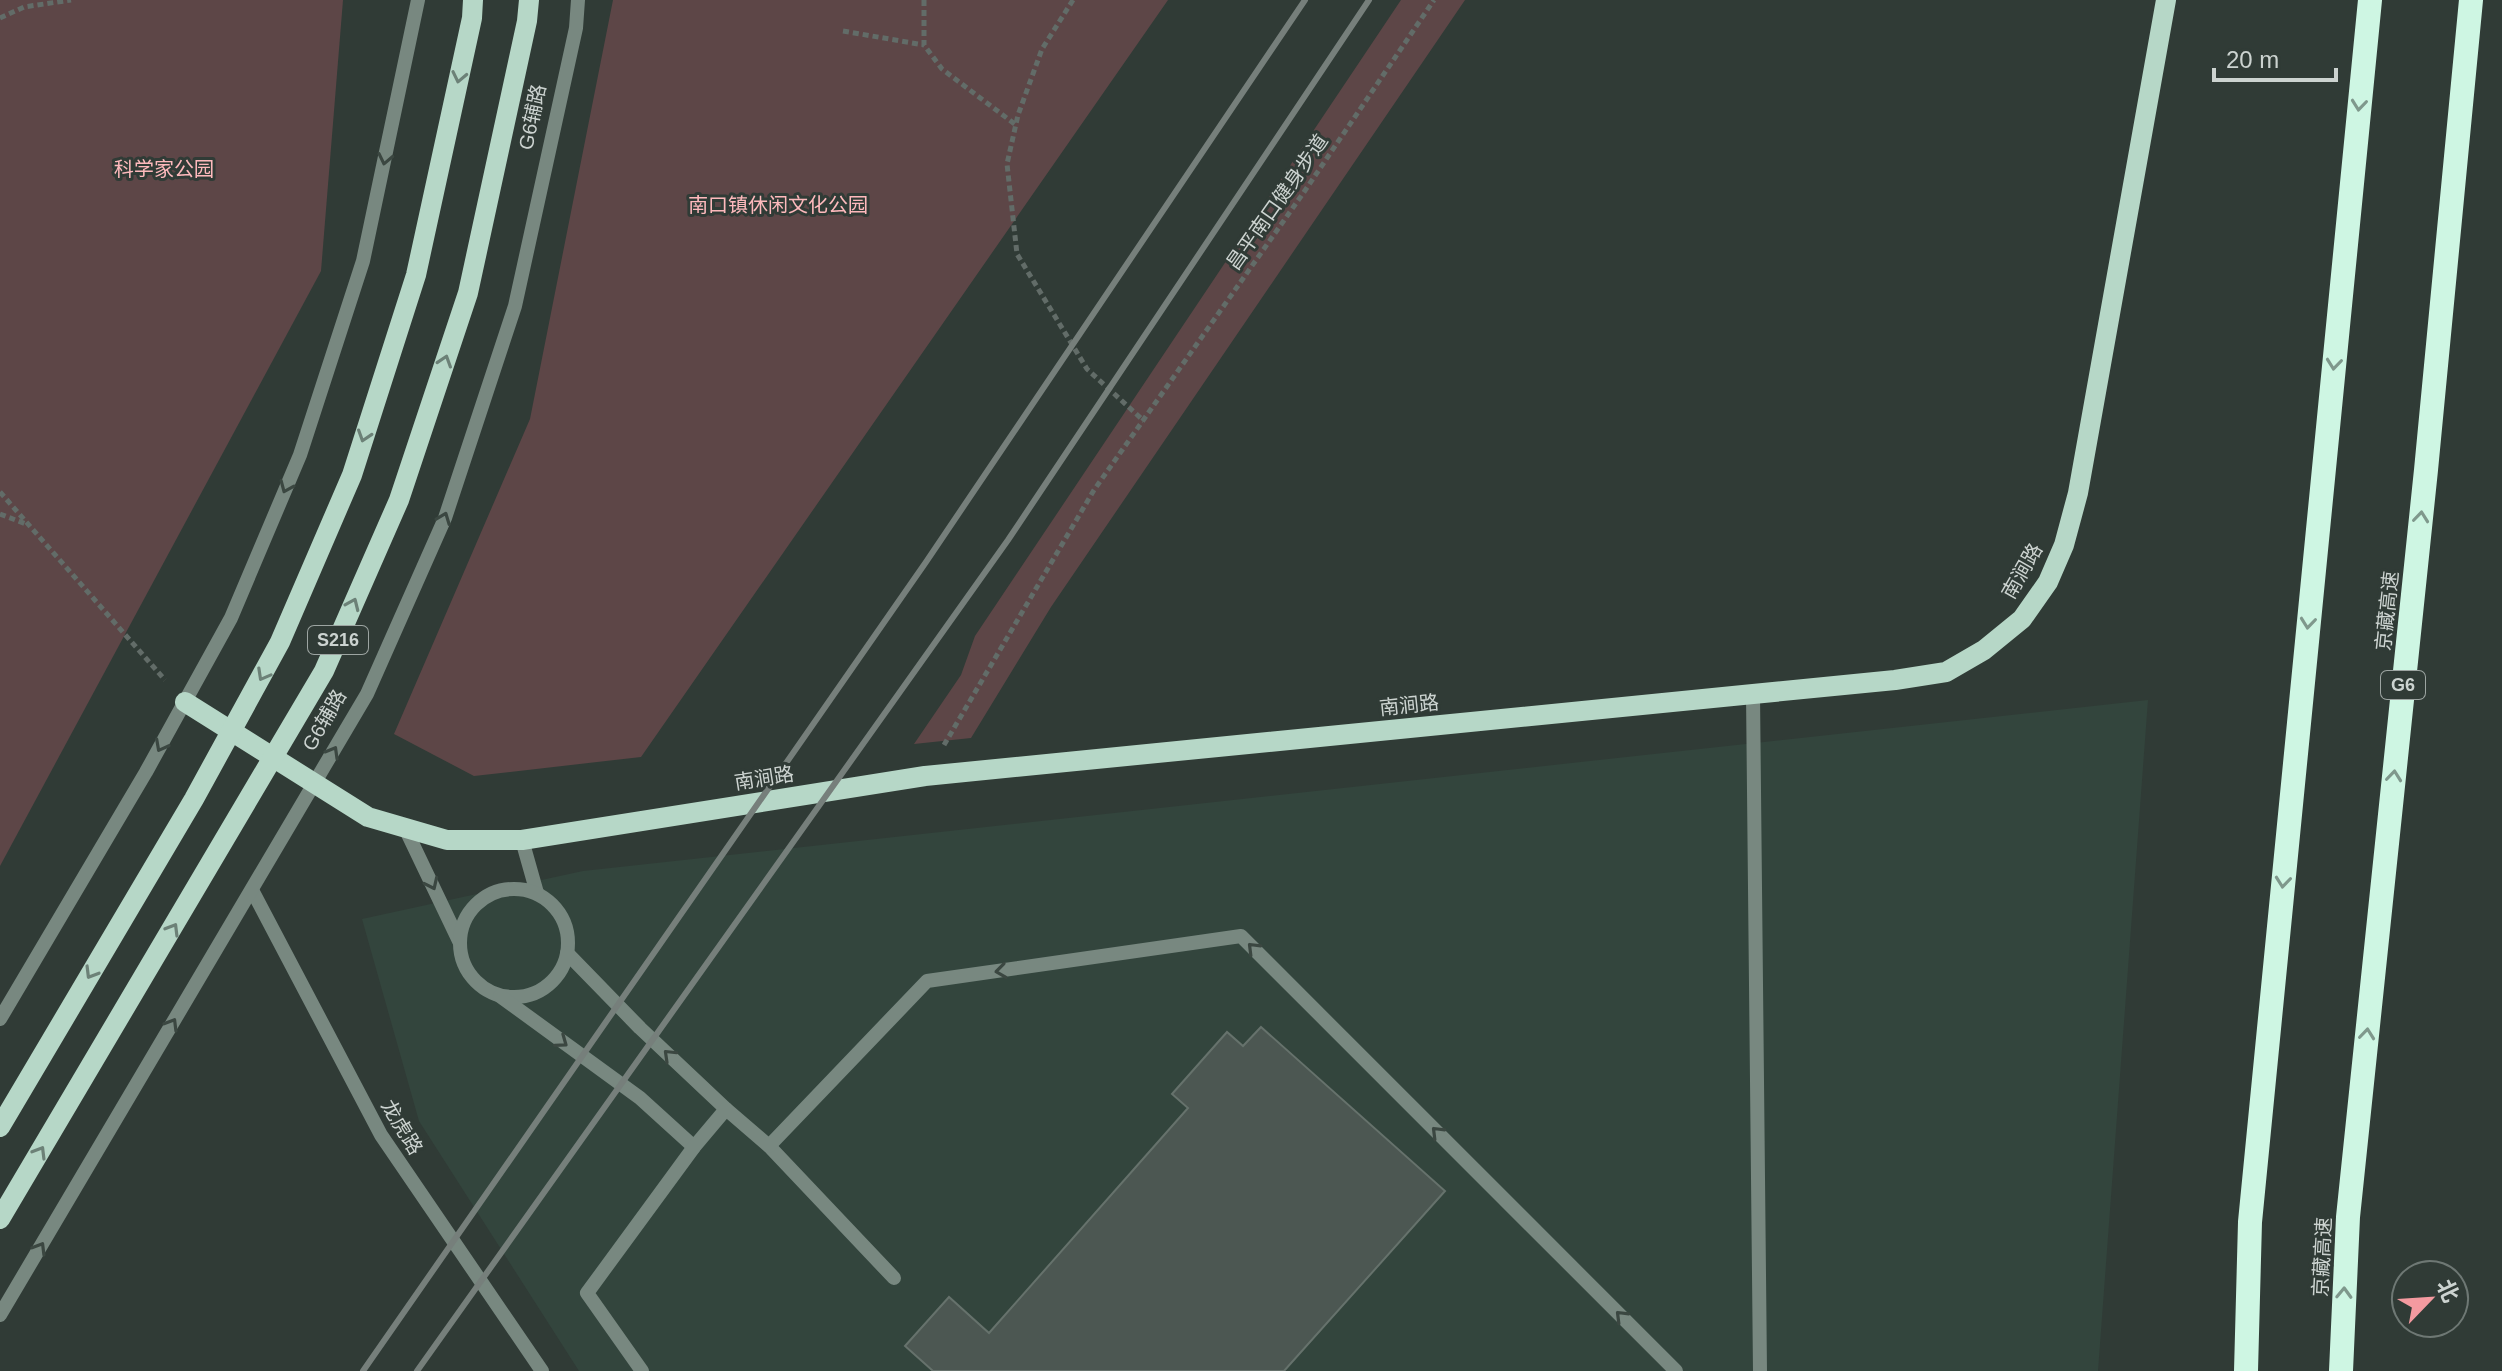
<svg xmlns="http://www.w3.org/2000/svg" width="2502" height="1371" viewBox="0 0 2502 1371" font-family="Arial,'Noto Sans SC',sans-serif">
<rect width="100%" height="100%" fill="#303b36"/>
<path fill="#33453d" d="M2148 700 2098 1371H579L419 1121 362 919 583 871Z"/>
<g fill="#5d4647">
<path d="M0 0H343L321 271 0 866Z"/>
<path d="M613 0H1168L641 757 474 776 394 734 530 419Z"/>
<path d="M1401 0H1465L1051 607 971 738 914 744 961 675 975 636Z"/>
</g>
<path fill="#4c5752" stroke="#66726c" stroke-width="2" d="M1261 1027 1445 1191 1284 1371H933L905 1346 949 1297 989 1333 1188 1108 1172 1094 1227 1032 1243 1046Z"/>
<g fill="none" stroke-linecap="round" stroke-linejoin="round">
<g stroke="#626c68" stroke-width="5" stroke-dasharray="6 4" stroke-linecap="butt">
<path d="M924 0V45L942 69 1016 125"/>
<path d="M1073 0 1042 49 1018 115 1007 164 1017 254 1087 369 1144 421"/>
<path d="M0 18 24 7 71 0"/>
<path d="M843 31 924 45"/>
<path d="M0 492 165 680"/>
<path d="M0 514 26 524"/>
<path d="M944 745 1094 490 1304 192 1434 0"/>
</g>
<g stroke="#788880" stroke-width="14">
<path d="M1753 694 1760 1371"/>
<path d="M405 828 459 941"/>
<path d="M522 840 537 893"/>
<circle cx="514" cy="943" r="54"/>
<path d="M252 890 381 1135 542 1371"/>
<path d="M567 953 640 1028 726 1109"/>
<path d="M500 996 640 1098 694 1147"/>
<path d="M0 1019 146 772 231 618 300 455 363 261 418 0"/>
<path d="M769 1146 894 1278"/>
<path d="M0 1315 367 694 445 518 515 306 576 28 578 0"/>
<path d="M642 1371 587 1293 694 1147 726 1109 769 1146 927 981 1241 936 1676 1371"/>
</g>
<g stroke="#b6d7c7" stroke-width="20">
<path d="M185 702 368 817 447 840H522L925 776 1753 694 1895 680 1946 672 1984 650 2022 619 2048 582 2064 545 2078 493 2166 0"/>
<path d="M0 1127 194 799 280 642 352 475 416 275 472 18 473 0"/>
<path d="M0 1219 324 671 399 500 468 293 527 21 529 0"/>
</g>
<g stroke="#cef6e3" stroke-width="24">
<path d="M2246 1371 2250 1222 2370 0"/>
<path d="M2341 1371 2348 1217 2426 470 2471 0"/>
</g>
<g stroke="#767f7b" stroke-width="6">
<path d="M363 1371 926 562 1305 0"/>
<path d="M417 1371 1008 540 1369 0"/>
</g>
</g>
<defs><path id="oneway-chevron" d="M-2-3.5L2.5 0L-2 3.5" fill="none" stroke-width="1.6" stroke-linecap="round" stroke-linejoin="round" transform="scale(2)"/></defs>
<g stroke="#6c8177">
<use href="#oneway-chevron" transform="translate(459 77) rotate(102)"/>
<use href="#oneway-chevron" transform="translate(445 361) rotate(-72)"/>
<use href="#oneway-chevron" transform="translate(364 436) rotate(108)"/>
<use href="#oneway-chevron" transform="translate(353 604) rotate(-66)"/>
<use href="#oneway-chevron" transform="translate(263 675) rotate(119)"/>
<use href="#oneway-chevron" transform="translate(173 929) rotate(-59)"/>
<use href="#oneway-chevron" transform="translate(91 973) rotate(121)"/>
<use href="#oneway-chevron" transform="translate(40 1152) rotate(-59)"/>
</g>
<g stroke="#7f988c">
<use href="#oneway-chevron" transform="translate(2359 105) rotate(96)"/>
<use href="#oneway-chevron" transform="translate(2334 364) rotate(96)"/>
<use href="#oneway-chevron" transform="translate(2421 517) rotate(-84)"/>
<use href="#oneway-chevron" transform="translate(2308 623) rotate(96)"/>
<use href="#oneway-chevron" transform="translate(2394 776) rotate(-84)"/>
<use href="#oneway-chevron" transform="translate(2283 882) rotate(96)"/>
<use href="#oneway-chevron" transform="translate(2367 1034) rotate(-84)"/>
<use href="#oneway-chevron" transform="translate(2344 1293) rotate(-88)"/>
</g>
<g stroke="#3b4741">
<use href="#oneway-chevron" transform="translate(385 159) rotate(102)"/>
<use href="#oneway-chevron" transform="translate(286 487) rotate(113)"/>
<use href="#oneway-chevron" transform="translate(444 518) rotate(-69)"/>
<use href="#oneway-chevron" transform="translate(161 746) rotate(118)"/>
<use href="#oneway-chevron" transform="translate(333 752) rotate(-60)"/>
<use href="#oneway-chevron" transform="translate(432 884) rotate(65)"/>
<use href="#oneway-chevron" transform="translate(1253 948) rotate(-135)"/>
<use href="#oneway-chevron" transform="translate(1001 971) rotate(172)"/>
<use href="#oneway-chevron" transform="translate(172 1024) rotate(-59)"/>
<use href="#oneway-chevron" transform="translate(562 1042) rotate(36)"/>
<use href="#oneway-chevron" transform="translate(669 1055) rotate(-136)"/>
<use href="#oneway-chevron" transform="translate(1437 1132) rotate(-135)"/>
<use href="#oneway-chevron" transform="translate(40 1248) rotate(-59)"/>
<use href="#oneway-chevron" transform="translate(1621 1316) rotate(-135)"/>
</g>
<g text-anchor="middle" stroke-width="6" stroke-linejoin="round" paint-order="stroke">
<g fill="#303b36" stroke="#9da5a2" stroke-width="2">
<rect x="308" y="626" width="60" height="28" rx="6"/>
<rect x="2381" y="671" width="44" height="28" rx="6"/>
</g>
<g font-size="18" font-weight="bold" fill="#ccd3d0">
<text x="338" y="646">S216</text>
<text x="2403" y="691">G6</text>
</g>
<g font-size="20" fill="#ccd3d0" stroke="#303b36">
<text transform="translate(532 117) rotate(-78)" y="7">G6辅路</text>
<text transform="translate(1277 202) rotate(-55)" y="7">昌平南口健身步道</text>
<text transform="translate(2022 571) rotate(-60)" y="7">南涧路</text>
<text transform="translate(2387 611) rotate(-84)" y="7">京藏高速</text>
<text transform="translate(1409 705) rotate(-6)" y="7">南涧路</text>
<text transform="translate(324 720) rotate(-60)" y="7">G6辅路</text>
<text transform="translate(764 778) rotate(-9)" y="7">南涧路</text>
<text transform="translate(402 1127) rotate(59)" y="7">龙虎路</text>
<text transform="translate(2322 1257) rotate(-87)" y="7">京藏高速</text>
</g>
<g font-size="20" fill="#fdb9bc" stroke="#303b36">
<text x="164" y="176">科学家公园</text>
<text x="778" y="212">南口镇休闲文化公园</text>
</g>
</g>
<g transform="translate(2430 1299) rotate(65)"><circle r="38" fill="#303b36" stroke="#6e7874" stroke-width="2"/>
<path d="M0-6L14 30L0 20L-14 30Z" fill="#f49aa0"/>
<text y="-12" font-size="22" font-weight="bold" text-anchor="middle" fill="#ccd3d0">北</text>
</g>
<path d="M2214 68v12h122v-12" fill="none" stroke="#ccd3d0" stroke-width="4"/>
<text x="2226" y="68" font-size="24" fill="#ccd3d0" stroke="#303b36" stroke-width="6" paint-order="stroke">20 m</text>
</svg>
